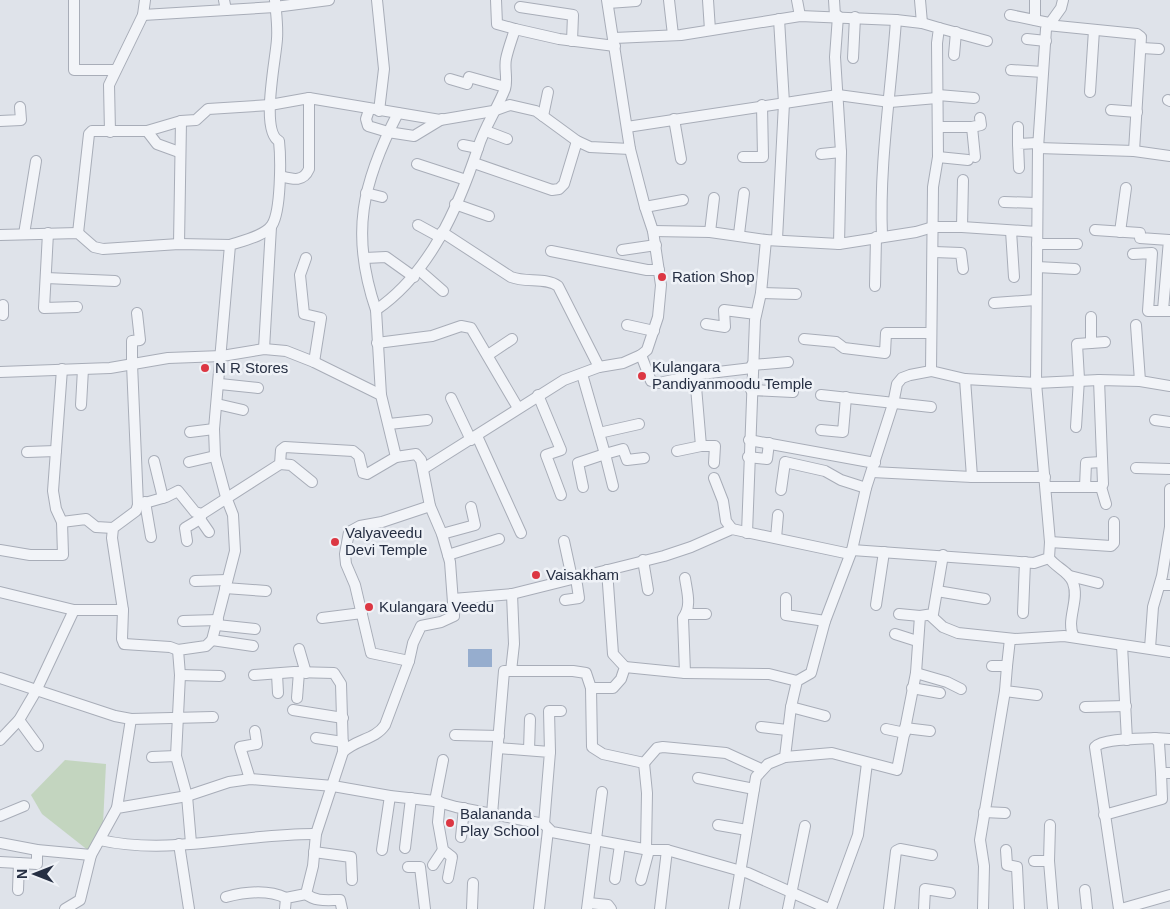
<svg xmlns="http://www.w3.org/2000/svg" width="1170" height="909" viewBox="0 0 1170 909" font-family="Arial,sans-serif">
<rect width="100%" height="100%" fill="#dfe3ea"/>
<path fill="#c3d5bf" d="M65 760 106 764 103 824 89 851 42 814 31 795Z"/>
<rect fill="#96adce" x="468" y="649" width="24" height="18"/>
<g fill="none" stroke-linecap="round" stroke-linejoin="round">
<g stroke="#a8adb8" stroke-width="12">
<g id="minor">
<path d="M74 0V70H115"/>
<path d="M224 0 226 10"/>
<path d="M377 0 384 69 379 111"/>
<path d="M496 0 497 24 515 29"/>
<path d="M669 0 673 35"/>
<path d="M708 0 710 30"/>
<path d="M797 0 800 16"/>
<path d="M834 0 835 16"/>
<path d="M920 0 922 23"/>
<path d="M1035 0V20"/>
<path d="M608 3 636 1"/>
<path d="M520 7 573 15 572 41"/>
<path d="M143 15 275 7 329 0"/>
<path d="M1010 15 1049 23"/>
<path d="M838 16 835 57 841 152 839 244"/>
<path d="M1047 25 1137 34 1141 37 1134 151"/>
<path d="M939 28 987 41"/>
<path d="M614 38 681 35 800 16 896 20 922 23 939 28 937 43 938 157 933 187 931 371 965 379 1036 383 1099 380 1140 381 1170 386"/>
<path d="M1027 39 1046 41"/>
<path d="M1142 48 1159 49"/>
<path d="M954 55 956 32"/>
<path d="M853 58 855 17"/>
<path d="M1011 70 1043 72"/>
<path d="M450 79 467 84 469 77 505 87"/>
<path d="M1090 92 1094 30"/>
<path d="M938 95 974 98"/>
<path d="M1168 100 1170 101"/>
<path d="M369 110 366 119 368 126 388 132 414 136 442 119"/>
<path d="M1111 110 1137 112"/>
<path d="M543 116 548 92"/>
<path d="M674 119 681 159"/>
<path d="M0 121 21 120 20 107"/>
<path d="M627 127 838 95 890 102 937 98"/>
<path d="M938 127H972L975 157"/>
<path d="M972 127 981 125 980 118"/>
<path d="M1018 127V144"/>
<path d="M147 131 157 144 179 152"/>
<path d="M486 131 507 139"/>
<path d="M110 132 109 85 143 15 145 0"/>
<path d="M463 145 478 148"/>
<path d="M1038 148 1134 151 1170 156"/>
<path d="M821 154 841 152"/>
<path d="M743 157H763L762 105"/>
<path d="M938 157 968 160"/>
<path d="M474 163 552 190 559 189 564 184 577 141"/>
<path d="M417 164 466 180"/>
<path d="M1019 168 1018 144 1038 143"/>
<path d="M280 176C292 179 303 183 309 169V98"/>
<path d="M366 193 382 197"/>
<path d="M1004 202 1037 203"/>
<path d="M455 204 489 216"/>
<path d="M645 207 683 200"/>
<path d="M418 225 440 237"/>
<path d="M962 227 963 180"/>
<path d="M1095 230 1140 233V238L1169 240 1163 310"/>
<path d="M653 231 710 232 766 240 839 244 916 232 933 227H962L1037 232"/>
<path d="M1011 231 1014 277"/>
<path d="M442 232 511 277C526 283 546 277 558 286L599 367"/>
<path d="M710 232 714 198"/>
<path d="M1120 232 1126 188"/>
<path d="M48 233 44 308 77 307"/>
<path d="M78 233 89 134 92 131H147L181 121 196 120 208 109 270 105 309 98 440 120 493 111 510 105 536 111 577 141 590 147 630 149"/>
<path d="M24 234 36 161"/>
<path d="M739 234 744 193"/>
<path d="M0 235 78 233 94 247 103 249 179 244 230 245"/>
<path d="M882 236C879 164 891 92 896 20"/>
<path d="M777 239 784 103 779 19"/>
<path d="M179 244 181 121"/>
<path d="M1037 244H1077"/>
<path d="M622 250 656 245"/>
<path d="M551 251 647 270H659"/>
<path d="M934 252 961 253 963 269"/>
<path d="M1133 254 1152 253 1148 311H1170"/>
<path d="M306 258 300 275 304 314 321 318 314 362"/>
<path d="M365 258 386 257 414 277"/>
<path d="M1037 267 1075 269"/>
<path d="M419 270 443 291"/>
<path d="M46 278 115 281"/>
<path d="M875 286 876 237"/>
<path d="M761 293 796 294"/>
<path d="M994 303 1036 300"/>
<path d="M376 310C350 234 362 183 398 113"/>
<path d="M0 314 3 315V305"/>
<path d="M706 324 725 327 724 310 756 314"/>
<path d="M627 325 654 331"/>
<path d="M1136 325 1140 381"/>
<path d="M804 339 836 342 844 348 885 353 886 333H931"/>
<path d="M377 343 432 336 461 326 471 328 518 408"/>
<path d="M1091 343V317"/>
<path d="M264 349 271 227"/>
<path d="M488 355 512 339"/>
<path d="M641 355 651 381 659 383 701 374 752 368"/>
<path d="M752 365 788 362"/>
<path d="M62 369 53 491 56 509 62 522"/>
<path d="M0 372 110 368 168 358 222 356 264 349 286 351 314 362 381 395"/>
<path d="M582 374 605 454 623 449 627 460 644 458"/>
<path d="M695 375 701 446H715L714 463"/>
<path d="M965 379 972 477"/>
<path d="M220 384 258 388"/>
<path d="M751 390 793 392"/>
<path d="M538 395 561 450 546 455 561 495"/>
<path d="M821 395 931 407"/>
<path d="M451 398 471 440"/>
<path d="M217 404 243 410"/>
<path d="M81 405 83 369"/>
<path d="M1155 420 1170 422"/>
<path d="M389 424 427 420"/>
<path d="M1076 427 1079 379 1077 344 1105 342"/>
<path d="M821 430 843 432 846 397"/>
<path d="M190 432 214 429"/>
<path d="M599 433 639 424"/>
<path d="M477 436 521 533"/>
<path d="M749 440 875 463"/>
<path d="M677 451 701 446"/>
<path d="M27 452 56 451"/>
<path d="M748 457 767 459 769 443"/>
<path d="M154 461 163 498"/>
<path d="M189 462 215 456"/>
<path d="M280 464 291 465 312 482"/>
<path d="M1136 468 1170 469"/>
<path d="M423 469 564 380 599 367 623 363 641 355 647 350 658 317 661 285 653 231 645 207 630 149 607 0"/>
<path d="M872 472 972 477H1045"/>
<path d="M714 478 723 501 726 521 732 529"/>
<path d="M583 487 578 463 605 454 613 486"/>
<path d="M1046 487H1101L1103 484 1099 380"/>
<path d="M1085 487 1086 463 1101 462"/>
<path d="M1101 487 1106 504"/>
<path d="M1170 489V526"/>
<path d="M781 490 785 462 825 471 841 480 866 488"/>
<path d="M145 502 151 537"/>
<path d="M138 505 166 497 178 491 195 512 202 514 280 464 281 450 285 447 353 451 359 456 363 473 367 474 396 457"/>
<path d="M200 519 209 532"/>
<path d="M747 533 755 320 761 293 766 240"/>
<path d="M442 534 475 525 471 507"/>
<path d="M776 538 778 515"/>
<path d="M187 541 185 528 200 519 202 514"/>
<path d="M564 541 572 578"/>
<path d="M1050 542 1111 546 1114 543V522"/>
<path d="M0 550 30 555H63L62 522 86 519 96 527 113 528"/>
<path d="M852 550 1034 563 1049 558 1050 542 1036 383 1038 148 1046 29 1061 8 1063 0"/>
<path d="M448 555 499 539"/>
<path d="M1049 558C1055 567 1070 572 1073 583 1080 600 1065 621 1074 637"/>
<path d="M643 560 648 590"/>
<path d="M1070 576 1098 583"/>
<path d="M685 578C687 592 692 606 683 618L685 673"/>
<path d="M195 581 227 580"/>
<path d="M1160 585H1170"/>
<path d="M225 588 266 591"/>
<path d="M937 591 985 599"/>
<path d="M0 592 74 610"/>
<path d="M786 598V615L825 621"/>
<path d="M453 599 512 594 664 556 691 547 732 529 850 554"/>
<path d="M565 600 579 598 576 578"/>
<path d="M876 605 884 552"/>
<path d="M123 610 122 639 124 644 170 647 178 650"/>
<path d="M1023 613 1025 562"/>
<path d="M686 614H706"/>
<path d="M899 614 920 616"/>
<path d="M930 615 943 627 958 633 1015 639 1064 636 1170 652"/>
<path d="M322 618 362 613"/>
<path d="M183 621 218 620"/>
<path d="M217 625 255 629"/>
<path d="M895 634 917 641"/>
<path d="M212 640 253 646"/>
<path d="M1122 645 1127 740"/>
<path d="M1150 648 1153 607 1162 576 1170 527"/>
<path d="M299 649 306 673"/>
<path d="M409 661 371 653 355 585 346 564 345 554 349 532 360 526 382 522 430 506"/>
<path d="M992 666H1007L1010 639"/>
<path d="M1007 666 1005 691 1037 695"/>
<path d="M625 667 685 673 769 674 797 681"/>
<path d="M511 671H573L586 673 591 688 592 747 603 754 644 763 647 793 646 849"/>
<path d="M916 673 947 682 961 689"/>
<path d="M277 674 278 693"/>
<path d="M180 675 220 676"/>
<path d="M254 675 294 672 334 673 341 684 343 752"/>
<path d="M0 678 115 716 131 719 213 717"/>
<path d="M591 688H613L621 679 625 667 613 654 607 570"/>
<path d="M912 688 940 693"/>
<path d="M297 698 299 672"/>
<path d="M791 707 825 716"/>
<path d="M1085 707 1126 706"/>
<path d="M293 710 343 718"/>
<path d="M19 720 38 746"/>
<path d="M761 727 787 730"/>
<path d="M905 728 930 731"/>
<path d="M886 729 905 733"/>
<path d="M455 735 499 736"/>
<path d="M316 738 343 742"/>
<path d="M1155 738 1170 739"/>
<path d="M0 740 19 720 36 691 74 610H123L112 538 113 528 136 511 138 505 132 364V341L140 340 137 313"/>
<path d="M498 748 550 752 544 824"/>
<path d="M529 750 530 719"/>
<path d="M550 752 549 711H561"/>
<path d="M152 757 176 756"/>
<path d="M785 757 832 753 897 770 916 673 920 616 933 614 943 555"/>
<path d="M644 763 657 748 663 747 726 753 761 769"/>
<path d="M698 778 754 789"/>
<path d="M250 779 240 747 257 744 255 731"/>
<path d="M435 801 443 760"/>
<path d="M440 802 438 822 443 850 452 857 448 878"/>
<path d="M117 808 131 719"/>
<path d="M984 812 1005 813"/>
<path d="M492 814 504 671H511L514 644 512 594"/>
<path d="M1104 815 1162 799 1161 773"/>
<path d="M0 816 24 806"/>
<path d="M718 825 747 830"/>
<path d="M1050 825 1049 861 1053 909"/>
<path d="M461 837 464 808"/>
<path d="M100 840C171 856 244 833 316 834"/>
<path d="M0 843 37 850 91 855"/>
<path d="M191 843 187 796 176 756 180 675 178 650 206 646 212 640 235 551 233 515 226 497 215 456 214 429 230 245C242 241 265 236 272 225 281 211 281 159 279 141 260 131 276 59 277 39 278 26 276 13 275 0"/>
<path d="M179 844 189 909"/>
<path d="M405 848 411 798"/>
<path d="M382 850 390 796"/>
<path d="M1006 850 1007 865 1017 867 1019 909"/>
<path d="M314 852 351 857 352 880"/>
<path d="M1034 861H1049"/>
<path d="M0 862 37 864V850"/>
<path d="M433 865 443 850"/>
<path d="M408 867H420L425 909"/>
<path d="M615 879 620 845"/>
<path d="M641 880 649 850"/>
<path d="M18 890 19 863"/>
<path d="M1085 890 1087 909"/>
<path d="M306 894C316 902 327 900 340 900L342 909"/>
<path d="M226 897C245 892 267 889 286 898"/>
<path d="M589 903 608 905 611 909"/>
<path d="M65 909 80 900 91 855 117 808 187 796 229 782 250 779 333 786 390 796 435 801 456 807 544 824 552 832 649 850H667L748 873 829 909"/>
<path d="M285 909 286 898 306 894 313 866 316 834 343 752C356 739 375 740 385 725L409 661 413 643 421 626 441 622 454 616 450 562 442 534 430 506 421 460 416 454 396 457 381 395 376 310C430 273 458 208 478 148 484 128 497 109 505 89 508 80 504 68 506 59 508 49 512 39 515 29L559 39 615 46"/>
<path d="M472 909 473 883"/>
<path d="M539 909 548 830"/>
<path d="M587 909 602 792"/>
<path d="M660 909 667 850"/>
<path d="M734 909 756 777 768 764 785 757 791 707 797 681 811 673 825 621 852 550 866 488 893 404 897 384 902 378 910 375 931 371"/>
<path d="M788 909 805 826"/>
<path d="M831 909 858 835 867 763"/>
<path d="M889 909 896 851 900 849 932 855"/>
<path d="M924 909 925 889 950 893"/>
<path d="M983 909 984 866 980 840 1005 691"/>
<path d="M1119 909 1095 747C1103 738 1142 739 1155 738L1159 743 1161 773H1170"/>
<path d="M1121 909 1170 895"/>
</g>
</g>
<use href="#minor" stroke="#f2f4f8" stroke-width="10"/>
</g>
<g fill="#dc3743" stroke="#eff2f7" stroke-width="2">
<circle cx="662" cy="277" r="5"/>
<circle cx="205" cy="368" r="5"/>
<circle cx="642" cy="376" r="5"/>
<circle cx="335" cy="542" r="5"/>
<circle cx="536" cy="575" r="5"/>
<circle cx="369" cy="607" r="5"/>
<circle cx="450" cy="823" r="5"/>
</g>
<g text-anchor="middle" stroke-width="5" stroke-linejoin="round" paint-order="stroke">
<g font-size="15" fill="#262f43" stroke="#eff2f7" text-anchor="start">
<text x="672" y="282">Ration Shop</text>
<text x="652" y="372">Kulangara<tspan x="652" dy="17">Pandiyanmoodu Temple</tspan></text>
<text x="215" y="373">N R Stores</text>
<text x="345" y="538">Valyaveedu<tspan x="345" dy="17">Devi Temple</tspan></text>
<text x="546" y="580">Vaisakham</text>
<text x="379" y="612">Kulangara Veedu</text>
<text x="460" y="819">Balananda<tspan x="460" dy="17">Play School</tspan></text>
</g>
</g>
<g transform="translate(35 874) rotate(270)" stroke="#eff2f7" stroke-width="4" paint-order="stroke">
<path d="M0-4L9 19L0 12L-9 19Z" fill="#262f43"/>
<text y="-8" font-size="14" font-weight="bold" text-anchor="middle" fill="#262f43">N</text>
</g>
</svg>
